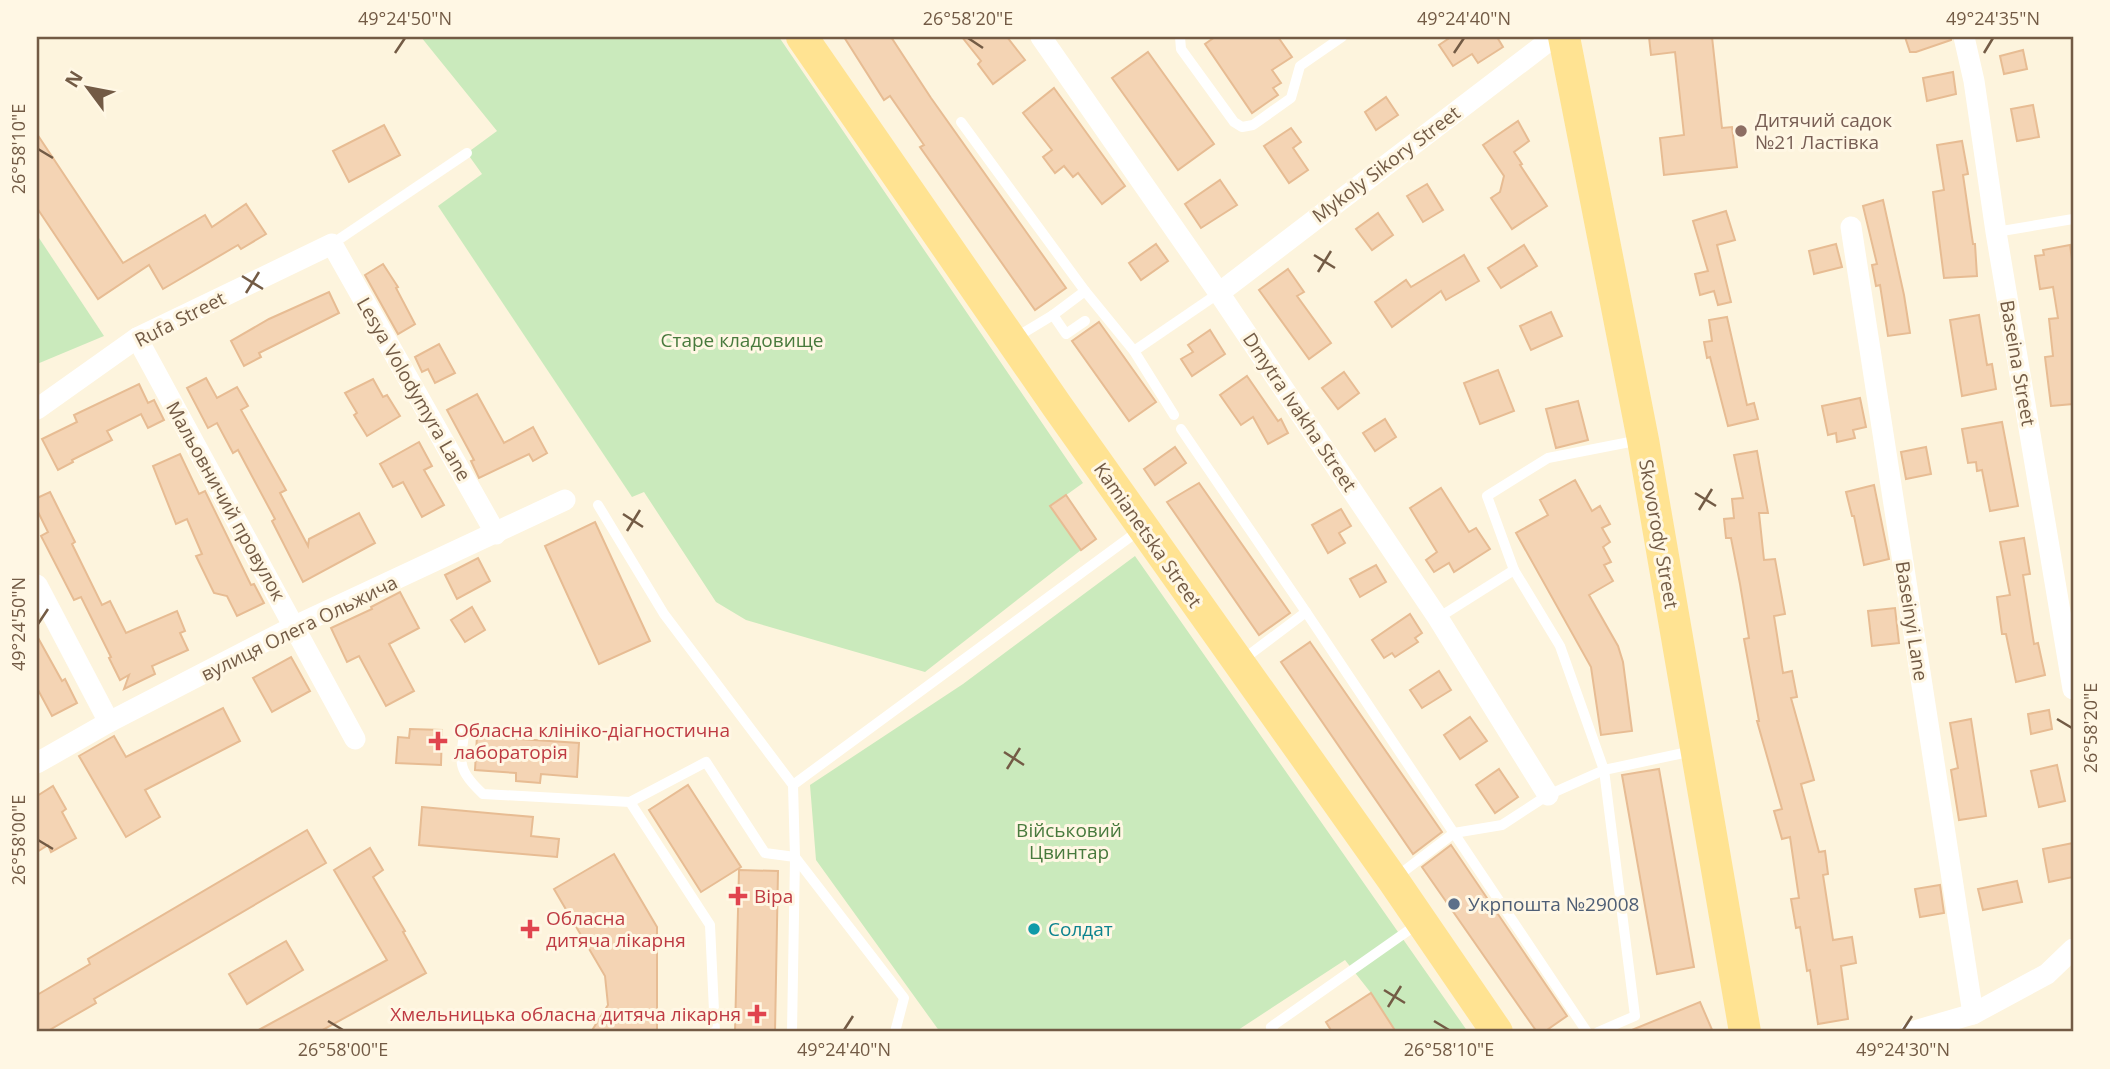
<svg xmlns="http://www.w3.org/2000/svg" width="2110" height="1069" viewBox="0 0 2110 1069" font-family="'Open Sans',sans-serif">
<rect width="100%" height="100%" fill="#fdf4dd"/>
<g fill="#caeabc">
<path d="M421 37H779L1083 483 1051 506 1081 550 925 672 746 620 716 602 644 492 632 497 438 206 482 174 467 153 497 131Z"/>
<path d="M37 235 104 336 37 364Z"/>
<path d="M1135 556 1468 1032H1396L1371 993 1345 960 1235 1032H940L816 860 810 785 963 684Z"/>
</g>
<g fill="#f4d4b4" stroke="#e7bc93" stroke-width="2">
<path d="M844 37H891L931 98 1066 288 1035 310 920 147 924 145 890 96 884 100Z"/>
<path d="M962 37H1007L1025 60 993 84 978 64 981 61Z"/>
<path d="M1215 37H1278L1292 57 1272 70 1281 83 1273 88 1278 95 1252 113 1205 44Z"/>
<path d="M1451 37H1497L1503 47 1478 63 1472 54 1453 66 1439 45Z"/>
<path d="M1649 37H1712L1722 128 1732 127 1737 167 1664 175 1660 138 1684 135 1675 52 1651 55Z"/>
<path d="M1905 37H1951V40L1916 52H1910Z"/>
<path d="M2023 50 2027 69 2004 74 2000 56Z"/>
<path d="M1148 52 1214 144 1178 170 1112 78Z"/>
<path d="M1953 72 1956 94 1927 101 1923 78Z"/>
<path d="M1054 88 1125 186 1102 204 1078 173 1073 177 1064 166 1055 173 1043 157 1052 150 1023 113Z"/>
<path d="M1386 97 1398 115 1376 130 1365 112Z"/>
<path d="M2033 105 2039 137 2017 141 2011 109Z"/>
<path d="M1518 121 1529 141 1514 152 1522 164 1520 165 1547 206 1512 229 1491 198 1500 192 1504 176 1483 145Z"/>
<path d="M384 125 400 155 349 182 333 151Z"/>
<path d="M1291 128 1301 142 1293 148 1308 170 1289 183 1264 146Z"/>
<path d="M37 134 123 263 205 215 212 227 246 204 266 234 241 249 238 245 163 289 149 265 98 299 37 208Z"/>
<path d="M1962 141 1968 174 1963 175 1973 244H1975L1977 276 1944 278 1933 192 1944 190 1937 145Z"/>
<path d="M1220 180 1237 205 1201 228 1185 204Z"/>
<path d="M1427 184 1443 210 1423 222 1407 196Z"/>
<path d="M1883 200 1904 295 1910 333 1888 336 1880 285 1876 286 1872 265 1877 264 1863 206Z"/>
<path d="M1726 211 1735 240 1717 245 1731 302 1718 305 1714 291 1700 295 1695 274 1708 271 1693 221Z"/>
<path d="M1378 213 1393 235 1372 250 1356 229Z"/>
<path d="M1156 244 1168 261 1141 280 1129 263Z"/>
<path d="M1836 244 1842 267 1814 274 1809 251Z"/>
<path d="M1524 245 1537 266 1501 288 1488 268Z"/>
<path d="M2070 245 2073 268V404L2051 406 2045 357 2053 356 2049 319 2058 318 2053 287 2040 289 2035 256 2044 255 2043 250Z"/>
<path d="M1464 255 1479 281 1446 300 1441 291 1392 327 1375 302 1406 280 1411 287Z"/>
<path d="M383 264 398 287 396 288 415 324 398 334 365 275Z"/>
<path d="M1288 269 1304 292 1297 296 1331 343 1309 359 1259 290Z"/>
<path d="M329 292 339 313 259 353 261 357 244 366 231 341 269 319Z"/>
<path d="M1551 312 1562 336 1531 350 1520 326Z"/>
<path d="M1979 315 1987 365 1992 364 1996 389 1962 396 1950 320Z"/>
<path d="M1727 317 1747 405 1754 403 1758 419 1728 426 1710 357 1707 358 1704 342 1712 341 1709 320Z"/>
<path d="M1099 322 1156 402 1129 421 1072 341Z"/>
<path d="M1210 330 1225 354 1192 376 1181 359 1193 352 1188 345Z"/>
<path d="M439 344 455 373 435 383 428 369 422 372 415 357Z"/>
<path d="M1498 370 1514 411 1480 424 1464 383Z"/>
<path d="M1344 372 1359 393 1338 409 1322 388Z"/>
<path d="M1247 376 1278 421 1281 419 1288 433 1268 444 1253 417 1241 425 1220 395Z"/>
<path d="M206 378 217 398 237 387 248 406 241 410 286 490 280 493 308 546 309 539 359 513 375 543 303 582 272 521 275 519 238 450 233 453 217 423 208 428 187 388Z"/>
<path d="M373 379 383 397 387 395 400 416 367 436 354 415 357 413 345 393Z"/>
<path d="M139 384 148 403 154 400 164 420 148 428 141 414 107 431 112 440 72 460 73 462 58 470 42 439 77 422 74 415Z"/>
<path d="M477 394 504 443 533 427 547 453 533 461 529 454 479 478 471 461 474 460 447 410Z"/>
<path d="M1860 398 1866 427 1853 430 1855 438 1837 442 1836 433 1828 435 1822 406Z"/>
<path d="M1578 401 1588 440 1556 448 1546 409Z"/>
<path d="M1385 419 1396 437 1375 451 1363 433Z"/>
<path d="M2002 422 2018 506 1990 511 1982 470 1977 471 1976 462 1968 463 1962 429Z"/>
<path d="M419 442 432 466 424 470 444 505 422 517 403 482 393 487 380 464Z"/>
<path d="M1175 447 1186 463 1155 485 1144 469Z"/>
<path d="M1926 447 1931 474 1906 479 1901 452Z"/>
<path d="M1757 451 1768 513H1759L1764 560 1775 559 1785 614 1774 616 1783 673 1792 671 1797 697 1791 698 1814 780 1801 784 1819 852 1825 851 1828 874 1823 875 1833 940 1852 937 1856 963 1841 966 1848 1019 1818 1024 1810 970 1807 971 1800 927 1796 928 1791 899 1799 898 1790 837 1782 839 1774 811 1782 809 1757 721H1759L1744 639 1749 638 1740 584 1731 538H1726L1724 519 1734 518 1732 499 1743 498 1734 455Z"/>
<path d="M180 454 199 494 205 491 251 585 254 584 264 603 237 616 227 596 214 593 196 556 202 554 187 519 176 524 153 466Z"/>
<path d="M1575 480 1592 511 1600 506 1610 524 1602 528 1610 542 1603 547 1611 562 1604 565 1613 581 1589 595 1618 646 1623 662 1632 731 1601 735 1591 667 1516 533 1548 515 1540 500Z"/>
<path d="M1199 483 1290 613 1259 635 1167 502Z"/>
<path d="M1874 485 1889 559 1864 565 1854 516H1852L1846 492Z"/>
<path d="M1441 488 1469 532 1476 528 1490 549 1454 572 1449 563 1434 572 1426 560 1437 552 1410 508Z"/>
<path d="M50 492 75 542 72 544 102 605 110 601 126 633 177 611 185 631 180 633 188 650 152 666 155 674 124 689 129 675 120 680 109 658 111 657 81 597 74 600 41 536 48 532 37 510V498Z"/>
<path d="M1066 495 1096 539 1081 550 1050 506Z"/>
<path d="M1341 509 1351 526 1339 533 1345 543 1328 553 1312 525Z"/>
<path d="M595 522 650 641 599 664 545 546Z"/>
<path d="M2024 538 2030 574 2023 575 2034 644 2038 643 2045 675 2016 682 2006 634H2002L1997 597 2010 595 2000 542Z"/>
<path d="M478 558 490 581 457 599 445 575Z"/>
<path d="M1376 565 1386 582 1360 597 1350 579Z"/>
<path d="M400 592 419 628 389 644 414 691 386 706 359 656 347 662 331 628 372 609 371 607Z"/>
<path d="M472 607 485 630 465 642 451 620Z"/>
<path d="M1895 608 1899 643 1872 646 1868 611Z"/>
<path d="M1410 614 1422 633 1415 638 1418 642 1395 657 1392 653 1384 658 1372 640Z"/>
<path d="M37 636 62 681 65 679 77 703 52 716 37 688Z"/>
<path d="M1310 642 1442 832 1413 854 1281 662Z"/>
<path d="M291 657 310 691 272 712 253 678Z"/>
<path d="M1439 671 1451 690 1422 708 1410 690Z"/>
<path d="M223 708 240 741 145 790 160 817 126 837 79 756 114 736 126 757Z"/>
<path d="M2049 710 2052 729 2031 734 2028 714Z"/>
<path d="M1470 717 1487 741 1460 759 1444 735Z"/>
<path d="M1971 719 1986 816 1959 820 1951 770 1958 768 1950 723Z"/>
<path d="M410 729 442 730 441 765 396 763 398 737 409 738Z"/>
<path d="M477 736 579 743 577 777 541 774 540 783 516 781V773L475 770Z"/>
<path d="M2057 765 2065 801 2039 807 2031 771Z"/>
<path d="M1499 769 1518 797 1495 813 1476 785Z"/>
<path d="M1659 769 1694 967 1657 974 1622 775Z"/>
<path d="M688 785 741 867 701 892 649 810Z"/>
<path d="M53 786 66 809 62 812 76 838 51 852 48 845 37 852V796Z"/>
<path d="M422 807 533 817 531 836 559 839 557 857 419 845Z"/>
<path d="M307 830 326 863 94 999 96 1003 46 1032H37V995L90 964 88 959Z"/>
<path d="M2073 843V877L2049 882 2043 849Z"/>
<path d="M1451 845 1567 1016 1544 1032H1537L1422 867Z"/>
<path d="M370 848 383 870 373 877 405 931 403 932 426 973 319 1032H255L387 960 334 870Z"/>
<path d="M614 854 657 927V1032H591L608 1005 605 976 554 889Z"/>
<path d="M739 870 778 871 775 1032H735Z"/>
<path d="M2017 881 2022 902 1983 910 1978 889Z"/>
<path d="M1940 885 1944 913 1920 917 1915 889Z"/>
<path d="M286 941 303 970 247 1004 229 974Z"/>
<path d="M1371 993 1396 1032H1332L1326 1022Z"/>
<path d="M1700 1002 1713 1032H1627Z"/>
</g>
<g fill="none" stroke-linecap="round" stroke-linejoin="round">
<g stroke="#fff" stroke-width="10">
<path d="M1180 37 1181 49 1234 122 1242 127 1253 125 1291 98 1300 66 1342 37"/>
<path d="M961 122 1085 291 1134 351 1174 415"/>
<path d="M1996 232 2073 219"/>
<path d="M332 244 467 153"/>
<path d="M1053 315 1066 334 1085 321"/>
<path d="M1015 338 1053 315 1085 291"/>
<path d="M1134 351 1219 293"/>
<path d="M1181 429 1306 612 1587 1032"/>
<path d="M598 505 664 614 793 785 1141 529"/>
<path d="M1438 618 1514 570"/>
<path d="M1241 661 1306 612"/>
<path d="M465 729C460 762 456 769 483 794L630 802"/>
<path d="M1395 878 1454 833 1502 825 1548 795 1604 770 1693 751"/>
<path d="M715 1032 710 925 630 802 706 762 765 853 795 857 904 998 895 1032"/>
<path d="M792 1032 795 857 793 785"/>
<path d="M1274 1032 1271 1027 1419 923"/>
<path d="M1598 1032 1635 1016 1604 770 1560 646 1514 570 1487 496 1548 458 1640 440"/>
</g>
<g stroke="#fff" stroke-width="21">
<path d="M1041 37 1219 293 1438 618 1548 795"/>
<path d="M1964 37 1974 81 1996 232 2073 689"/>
<path d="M1851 227 1973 1014"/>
<path d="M1219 293 1554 37"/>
<path d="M137 338 355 739"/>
<path d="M37 409 137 338 332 244 496 534"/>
<path d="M37 585 109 722"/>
<path d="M37 763 109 722 295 626 565 500"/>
<path d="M1911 1032 1973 1014 2047 974 2073 949"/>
</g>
<g stroke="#ffe392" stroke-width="32">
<path d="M802 37 1057 406 1393 880 1497 1032"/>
<path d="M1564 37 1643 440 1745 1032"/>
</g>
</g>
<path fill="none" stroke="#735b45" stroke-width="2.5" d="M968 38 983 48M395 53 405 38M1454 53 1464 38M1984 53 1993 38M38 149 53 158M1314 255 1335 268M1318 272 1331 251M242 276 263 289M246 293 259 272M1695 493 1716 506M1699 510 1712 489M623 514 643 527M627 531 640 510M38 624 48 609M2057 719 2072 728M1004 752 1024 765M1007 769 1020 748M38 840 53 849M1384 990 1405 1003M1388 1007 1401 986M328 1021 343 1030M1434 1021 1449 1030M844 1030 853 1016M1903 1030 1912 1016"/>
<circle fill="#8d6e63" stroke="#fff7e4" stroke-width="2.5" cx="1741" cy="131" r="7"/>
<g fill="#e0444e" stroke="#fff7e4" stroke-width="2.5">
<path d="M434.5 730.5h7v7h7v7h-7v7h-7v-7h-7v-7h7z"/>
<path d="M734.5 885.5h7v7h7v7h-7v7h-7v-7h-7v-7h7z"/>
<path d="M526.5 918.5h7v7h7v7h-7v7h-7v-7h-7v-7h7z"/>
<path d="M753.5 1003.5h7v7h7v7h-7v7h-7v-7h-7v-7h7z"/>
</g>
<circle fill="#5c6f8a" stroke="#fff7e4" stroke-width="2.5" cx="1454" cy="904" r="7"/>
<circle fill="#0f9aa8" stroke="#fff7e4" stroke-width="2.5" cx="1034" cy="929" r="7"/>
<g text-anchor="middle" stroke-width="6" stroke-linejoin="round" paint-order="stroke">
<g font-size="19" fill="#785e54" stroke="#fff7e4" text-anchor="start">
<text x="1755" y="127">Дитячий садок<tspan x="1755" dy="22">№21 Ластівка</tspan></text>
</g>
<g font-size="19" fill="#735b45" stroke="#fff7e4">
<text transform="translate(1386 164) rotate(-37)" y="7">Mykoly Sikory Street</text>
<text transform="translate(180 319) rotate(-27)" y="7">Rufa Street</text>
<text transform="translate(2018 363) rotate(80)" y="7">Baseina Street</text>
<text transform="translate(414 389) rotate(60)" y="7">Lesya Volodymyra Lane</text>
<text transform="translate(1300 412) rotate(56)" y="7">Dmytra Ivakha Street</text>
<text transform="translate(226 501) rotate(61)" y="7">Мальовничий провулок</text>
<text transform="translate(1659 534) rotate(80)" y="7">Skovorody Street</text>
<text transform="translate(1148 535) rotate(55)" y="7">Kamianetska Street</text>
<text transform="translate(1912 621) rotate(81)" y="7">Baseinyi Lane</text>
<text transform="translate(299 628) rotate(-26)" y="7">вулиця Олега Ольжича</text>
</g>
<g font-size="19" fill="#487a3d" stroke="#fff7e4">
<text x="742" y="347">Старе кладовище</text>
<text x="1069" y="837">Військовий<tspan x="1069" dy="22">Цвинтар</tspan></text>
</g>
<g font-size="19" fill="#be3a42" stroke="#fff7e4" text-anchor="start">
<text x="454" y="737">Обласна клініко-діагностична<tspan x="454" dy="22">лабораторія</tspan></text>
<text x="754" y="903">Віра</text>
<text x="546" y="925">Обласна<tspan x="546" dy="22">дитяча лікарня</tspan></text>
<text x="741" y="1021" text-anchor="end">Хмельницька обласна дитяча лікарня</text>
</g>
<g font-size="19" fill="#4e5e75" stroke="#fff7e4" text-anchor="start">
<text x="1468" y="911">Укрпошта №29008</text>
</g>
<g font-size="19" fill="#0d838f" stroke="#fff7e4" text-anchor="start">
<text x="1048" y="936">Солдат</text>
</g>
</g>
<rect width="2110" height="1069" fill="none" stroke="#fff7e4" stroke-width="77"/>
<g transform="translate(88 88) rotate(302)" stroke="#fff7e4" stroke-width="5" paint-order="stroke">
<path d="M0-5L12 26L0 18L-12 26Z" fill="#735b45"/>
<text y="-10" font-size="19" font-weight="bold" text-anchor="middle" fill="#735b45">N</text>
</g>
<rect x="38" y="38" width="2034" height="992" fill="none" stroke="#735b45" stroke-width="2.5"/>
<g font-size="18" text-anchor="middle" fill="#735b45">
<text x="405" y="25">49°24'50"N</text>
<text x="968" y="25">26°58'20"E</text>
<text x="1464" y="25">49°24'40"N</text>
<text x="1993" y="25">49°24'35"N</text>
<text transform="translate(19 149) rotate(-90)" y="6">26°58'10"E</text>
<text transform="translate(19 624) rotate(-90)" y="6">49°24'50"N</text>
<text transform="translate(2091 728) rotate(-90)" y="6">26°58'20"E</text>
<text transform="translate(19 840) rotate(-90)" y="6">26°58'00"E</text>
<text x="343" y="1056">26°58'00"E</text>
<text x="844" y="1056">49°24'40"N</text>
<text x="1449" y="1056">26°58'10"E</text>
<text x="1903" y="1056">49°24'30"N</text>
</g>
</svg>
